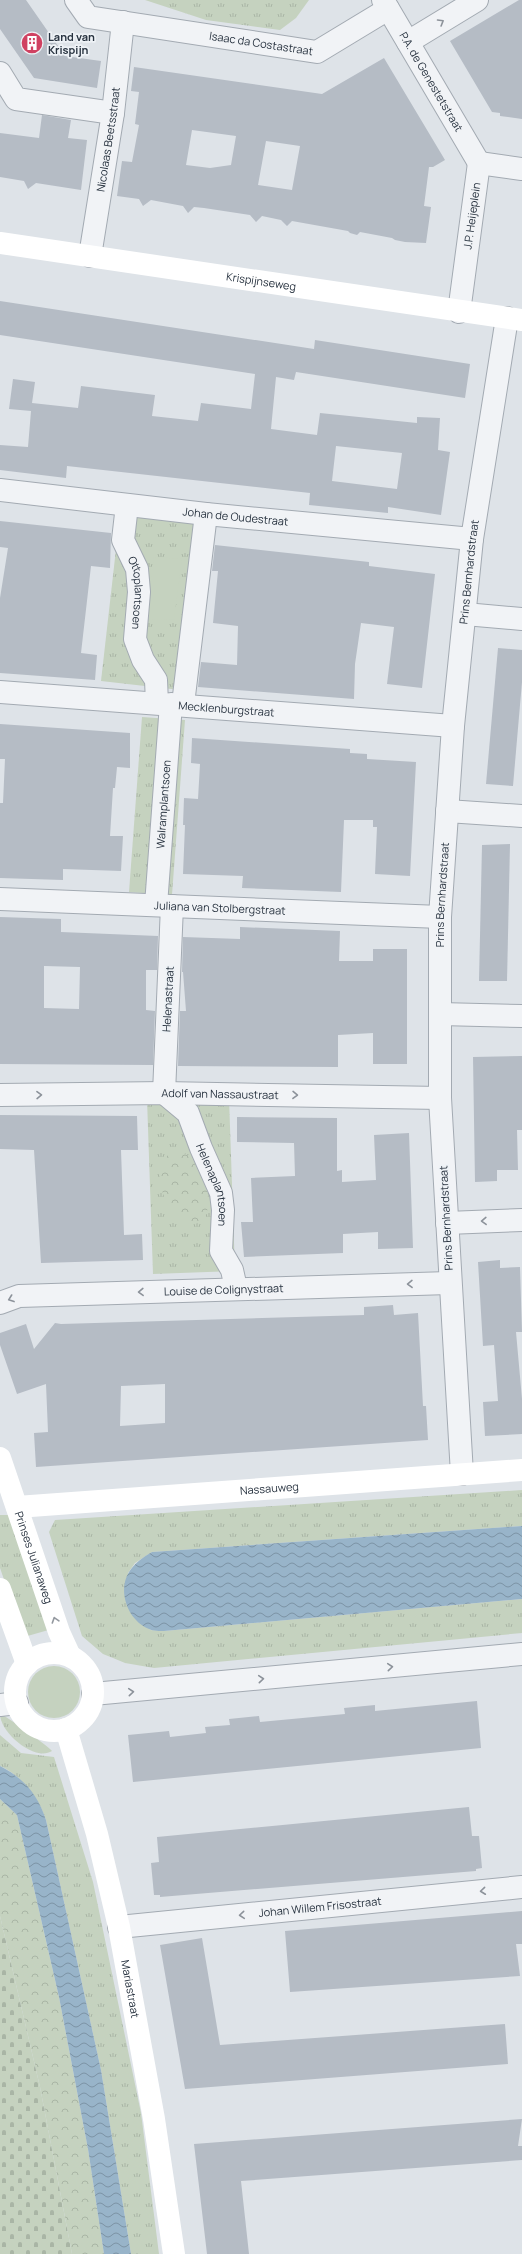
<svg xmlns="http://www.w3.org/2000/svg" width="522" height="2254" viewBox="0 0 522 2254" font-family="Manrope,sans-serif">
<defs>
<pattern id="grass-tufts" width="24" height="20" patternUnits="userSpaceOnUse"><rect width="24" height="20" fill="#c5d2bf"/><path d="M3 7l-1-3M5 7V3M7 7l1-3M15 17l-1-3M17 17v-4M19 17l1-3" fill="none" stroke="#a9b5a5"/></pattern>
<pattern id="forest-crowns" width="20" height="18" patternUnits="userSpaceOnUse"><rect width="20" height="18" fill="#c5d2bf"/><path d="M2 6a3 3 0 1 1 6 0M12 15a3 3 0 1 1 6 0" fill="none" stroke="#a9b5a5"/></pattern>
<pattern id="cemetery-stones" width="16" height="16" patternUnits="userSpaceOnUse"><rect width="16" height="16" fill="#c5d2bf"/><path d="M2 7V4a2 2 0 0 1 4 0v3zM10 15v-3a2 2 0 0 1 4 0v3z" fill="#a9b5a5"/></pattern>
<pattern id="water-waves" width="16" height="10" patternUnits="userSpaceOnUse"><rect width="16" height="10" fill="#98b4c9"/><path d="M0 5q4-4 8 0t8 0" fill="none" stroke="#7c93a5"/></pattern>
</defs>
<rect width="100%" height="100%" fill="#dee3e8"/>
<g fill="url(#grass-tufts)">
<path d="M145 0H309L296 18 280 30 206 20Z"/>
<path d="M120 514 198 522 180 690 101 681Z"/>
<path d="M142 717 185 720 172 895 129 892Z"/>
<path d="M229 1098 235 1271 153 1274 147 1099Z"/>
<path d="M522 1490V1526L152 1552 135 1563 128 1573 150 1630 164 1631 522 1599V1633L154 1668 125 1663 113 1658 103 1654 82 1636 49 1532 55 1520Z"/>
<path d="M0 1515H14L52 1629 24 1637 0 1568Z"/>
<path d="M0 1714C5 1715 48 1746 52 1751 35 1762 0 1733 0 1714Z"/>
<path d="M0 1735 21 1753 54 1757 93 1882 141 2113 159 2254H131L101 2070 46 1820C39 1798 22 1776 0 1766Z"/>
</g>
<g fill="url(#forest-crowns)">
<path d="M176 1150C199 1151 224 1216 195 1224 172 1230 140 1164 176 1150Z"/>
<path d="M0 1799 17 1815 59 1997 88 2149 104 2254H72L40 2087 0 1916Z"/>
</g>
<path fill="url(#cemetery-stones)" d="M0 1916 40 2087 72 2254H0Z"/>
<g fill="#c5d2bf">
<path d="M154 557 182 559 174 620 145 619Z"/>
<circle cx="54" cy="1692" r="26"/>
</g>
<g fill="url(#water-waves)">
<path d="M522 1526V1599L164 1631C160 1631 153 1631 149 1629 128 1621 117 1591 129 1572 135 1563 143 1557 152 1552Z"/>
<path d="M0 1766C24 1778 38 1795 46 1820L101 2070 131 2254H104L88 2149 59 1997 17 1815 0 1799Z"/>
</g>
<g fill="#b5bcc5" fill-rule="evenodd">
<path d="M0 0H26L65 56 101 61 97 88 34 78 0 29Z"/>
<path d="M519 0H522V119L500 116V113L492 112 450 41Z"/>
<path d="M384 58 445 160 433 167H429L424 206 431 207 426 243 405 242 395 240 392 238 360 232 357 235 350 233 348 231 292 221 287 226 281 220 262 216 256 222 250 215 204 208 194 207 188 213 183 206 151 200 143 206 139 199 117 196 122 161 132 162 139 125 135 124 139 92 131 91 134 67 322 94ZM192 130 236 136 231 165 210 168 186 165ZM266 141 300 146 292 190 258 185Z"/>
<path d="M42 115 71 120 68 138 87 140 81 190 36 183 28 189 24 181 0 177V133L39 138Z"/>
<path d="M0 301 314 349 315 340 470 364 465 398 296 372 294 380 276 377 271 429 317 435 320 413 417 423V417L440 418 438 450 450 452 441 515 388 507V513L309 505 310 493 67 466 66 478 0 470V445L28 447 31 411 9 409 13 379 35 382 32 403 78 408 81 386 155 395 152 416 198 421 201 403 251 409 255 374 0 335ZM336 446 402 453 397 489 332 481Z"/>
<path d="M0 521 111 533 110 568 91 566 81 653 97 655 95 680 0 673V598L8 548 0 547Z"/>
<path d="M215 545 369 562V566L435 574 422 688 387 684 394 627 361 623 355 664 354 699 198 687 201 662 237 665 238 626 213 623 218 571H212Z"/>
<path d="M498 648 522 650V682L513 786 486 784Z"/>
<path d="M0 724 130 733V768L117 767 115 788H113L110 836H123L121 871 63 869V880L0 878V803H3L5 759H0Z"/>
<path d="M192 738 350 749V753L367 754V759L416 762 410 876 375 874 377 827H373V820H344L341 892 242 888 243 876 183 874 185 825H183L184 798 198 799 200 764 191 763Z"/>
<path d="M510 844 507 981H479L482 845Z"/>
<path d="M0 917 61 919V932L158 936 157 970H146V1010L155 1011 153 1065 0 1064ZM44 966 80 967 79 1009 44 1008Z"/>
<path d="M240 927 340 931 339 961H373V949H407V1064H373V1033L338 1035V1067L178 1066 180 1011H186L183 972H182L183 937 240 939Z"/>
<path d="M522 1056V1130H517L518 1170H497V1181L475 1182 473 1057Z"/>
<path d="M0 1115 137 1116 138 1150H121L124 1235 142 1234 143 1260 41 1263 34 1150 0 1149Z"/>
<path d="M237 1117 337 1118V1171L342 1170V1182L376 1180 374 1135 409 1133 413 1248 378 1249V1232L343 1234V1253L244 1257 241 1222H253L251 1178 295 1176 294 1143 237 1142Z"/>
<path d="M500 1260V1268L520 1267 522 1332H516L522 1399V1434L485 1436 483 1402 498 1401 494 1345 483 1346 478 1262Z"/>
<path d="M393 1305 394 1315 418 1313 423 1406H426L428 1440 36 1467 34 1433 48 1432 46 1384 17 1394 0 1345V1333L26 1324 34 1349 55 1323 61 1324 364 1315V1307ZM165 1384V1423L120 1426 121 1386Z"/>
<path d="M477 1701 481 1748 133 1782 128 1735 169 1731 170 1737 206 1733 205 1727 230 1725 229 1719 259 1716 260 1722 345 1714 344 1708 375 1705V1711Z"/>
<path d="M469 1807 472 1836H479L482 1868 476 1869V1871L160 1897V1895H154L151 1863 159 1862 157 1837Z"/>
<path d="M522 1911V1944H516L520 1976 290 1992 285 1931Z"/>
<path d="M202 1938 220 2045 505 2024 508 2064 185 2089 160 1945Z"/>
<path d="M522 2119 518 2146H522V2160L241 2181 249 2254H207L194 2144Z"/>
</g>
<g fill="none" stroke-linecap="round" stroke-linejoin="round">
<g stroke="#a3aab2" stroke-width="24">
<g id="street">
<path id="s1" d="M76 0 88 17 317 52 388 9"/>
<path id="s2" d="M383 0 479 163"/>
<path d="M408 42 477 0"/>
<path d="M0 73 16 99 113 113"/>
<path d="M479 163 522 169"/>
<path id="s3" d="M90 256 113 113 123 22"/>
<path id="s4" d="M459 312 479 163"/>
<path id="s5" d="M0 490 206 514 472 539"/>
<path id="s6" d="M127 505 123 540 137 569 139 592 135 639 143 660 156 680 157 703"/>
<path d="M465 614 522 619"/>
<path id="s7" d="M0 692 453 726"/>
<path d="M183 704 206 514"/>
<path d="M447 811 522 816"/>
<path id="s8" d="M0 899 440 917"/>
<path id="s9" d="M156 905 171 704"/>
<path id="s10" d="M172 906 164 1093 188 1113 201 1148 221 1193 223 1210 221 1251 232 1270 236 1288"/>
<path d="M440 1014 522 1016"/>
<path id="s11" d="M0 1095 164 1093 440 1098"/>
<path d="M447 1223 522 1220"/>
<path id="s12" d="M0 1303 19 1296 449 1283"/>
<path id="s13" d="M462 1474 440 1098V917L453 726 472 539 507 318"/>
<path d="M93 1694 522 1654"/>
<path d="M0 1705 17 1703"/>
<path id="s14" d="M119 1927 522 1887"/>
</g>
</g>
<use href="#street" stroke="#f1f3f6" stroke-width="22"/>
<g stroke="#fff" stroke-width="22">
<path id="s15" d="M0 243 522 320"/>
<path id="s16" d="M0 1458 59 1632 70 1656"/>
<path id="s17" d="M17 1507 522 1470"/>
<path d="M0 1589 27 1664"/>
<circle cx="54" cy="1692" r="39"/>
<path id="s18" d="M66 1729 97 1834 119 1927 154 2119 174 2254"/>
</g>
</g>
<defs><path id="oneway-chevron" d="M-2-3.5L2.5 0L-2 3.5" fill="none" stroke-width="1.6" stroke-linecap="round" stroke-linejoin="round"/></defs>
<g stroke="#8c929a">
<use href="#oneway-chevron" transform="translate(441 22) rotate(-31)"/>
<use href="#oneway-chevron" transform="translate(39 1095) rotate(-1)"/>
<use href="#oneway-chevron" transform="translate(295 1095) rotate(1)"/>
<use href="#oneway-chevron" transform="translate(484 1221) rotate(178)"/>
<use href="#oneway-chevron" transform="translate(410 1284) rotate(179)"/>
<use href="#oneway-chevron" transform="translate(141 1292) rotate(178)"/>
<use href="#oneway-chevron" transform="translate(11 1299) rotate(160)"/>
<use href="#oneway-chevron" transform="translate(390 1667) rotate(-5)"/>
<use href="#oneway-chevron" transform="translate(261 1679) rotate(-5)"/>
<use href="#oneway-chevron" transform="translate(131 1692) rotate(-5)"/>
<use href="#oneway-chevron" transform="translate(483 1891) rotate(174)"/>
<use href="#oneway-chevron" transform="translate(242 1915) rotate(175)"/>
</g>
<use stroke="#93989f" href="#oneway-chevron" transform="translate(55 1620) rotate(-108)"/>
<defs>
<g id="building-disc" transform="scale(1.15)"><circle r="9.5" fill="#d04161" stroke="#eef2f6"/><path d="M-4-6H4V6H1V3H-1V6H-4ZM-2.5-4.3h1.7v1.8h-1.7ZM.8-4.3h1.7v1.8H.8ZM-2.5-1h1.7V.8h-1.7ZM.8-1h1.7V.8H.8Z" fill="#fff"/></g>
</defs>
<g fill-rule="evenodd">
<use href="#building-disc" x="32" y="43"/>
</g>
<g text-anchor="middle" stroke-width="3.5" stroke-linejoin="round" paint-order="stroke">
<g font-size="11" font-weight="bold" fill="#27323f" stroke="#eef2f6" text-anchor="start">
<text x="48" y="41">Land van<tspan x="48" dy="13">Krispijn</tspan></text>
</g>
<g font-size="11" fill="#27323f" stroke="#eef2f6">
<text dy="4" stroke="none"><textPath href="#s1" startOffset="196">Isaac da Costastraat</textPath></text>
<text dy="4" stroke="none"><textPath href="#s2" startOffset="95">P.A. de Genestetstraat</textPath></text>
<text dy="4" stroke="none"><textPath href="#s3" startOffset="118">Nicolaas Beetsstraat</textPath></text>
<text dy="4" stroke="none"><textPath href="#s4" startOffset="97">J.P. Heijeplein</textPath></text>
<text dy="4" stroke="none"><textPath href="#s15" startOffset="264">Krispijnseweg</textPath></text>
<text dy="4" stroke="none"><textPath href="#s5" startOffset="237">Johan de Oudestraat</textPath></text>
<text dy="4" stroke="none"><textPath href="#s13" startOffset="904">Prins Bernhardstraat</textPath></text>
<text dy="4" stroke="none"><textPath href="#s6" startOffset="91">Ottoplantsoen</textPath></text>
<text dy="4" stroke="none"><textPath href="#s7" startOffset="227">Mecklenburgstraat</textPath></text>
<text dy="4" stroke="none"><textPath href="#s9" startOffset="101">Walramplantsoen</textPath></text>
<text dy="4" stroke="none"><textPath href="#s13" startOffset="580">Prins Bernhardstraat</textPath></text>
<text dy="4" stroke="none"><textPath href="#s8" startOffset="220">Juliana van Stolbergstraat</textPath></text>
<text transform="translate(168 999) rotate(-87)" y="4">Helenastraat</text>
<text dy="4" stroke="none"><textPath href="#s11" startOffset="220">Adolf van Nassaustraat</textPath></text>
<text dy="4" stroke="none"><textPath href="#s10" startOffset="295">Helenaplantsoen</textPath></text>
<text transform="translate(446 1218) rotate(-93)" y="4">Prins Bernhardstraat</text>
<text dy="4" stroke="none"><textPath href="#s12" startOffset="225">Louise de Colignystraat</textPath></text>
<text dy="4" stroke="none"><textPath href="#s17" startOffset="253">Nassauweg</textPath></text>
<text dy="4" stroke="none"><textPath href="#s16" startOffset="105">Prinses Julianaweg</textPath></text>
<text dy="4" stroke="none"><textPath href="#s14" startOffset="202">Johan Willem Frisostraat</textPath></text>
<text dy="4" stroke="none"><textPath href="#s18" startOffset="268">Mariastraat</textPath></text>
</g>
</g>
</svg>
